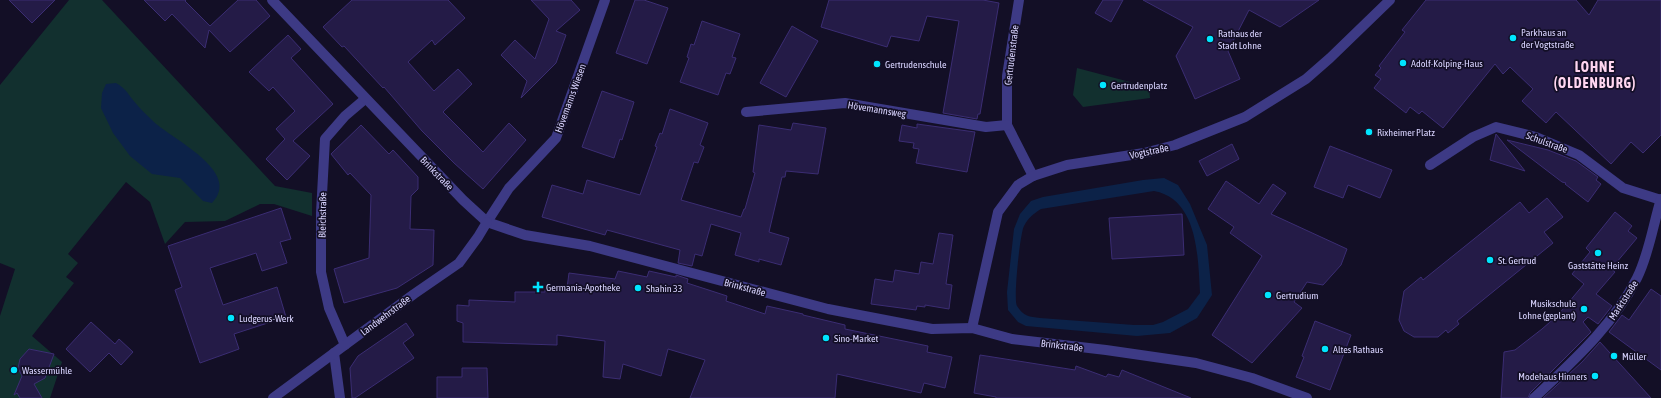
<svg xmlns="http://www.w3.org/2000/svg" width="1661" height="398" viewBox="0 0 1661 398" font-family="'Asap Condensed',sans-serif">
<rect width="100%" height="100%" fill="#130f26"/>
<g fill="#12302f">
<path d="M69 0H102L275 186 312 193V216L274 204H260L225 221 185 222 165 244 150 202 126 182 68 254 78 263 66 277 74 283 32 336 62 362 50 398H0V316L15 269 0 263V85Z"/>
<path d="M1077 68 1149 87 1150 98 1083 107 1073 95Z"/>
</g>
<g fill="#0c2248" fill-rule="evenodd">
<path d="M116 83C126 89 126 91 133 100 139 108 147 115 154 122 172 139 243 172 212 203L203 201 180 178 152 174 130 156 113 133 101 108 102 93 106 84Z"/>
<path d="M1164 178 1178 185 1190 204 1207 245 1212 295 1197 318 1170 333 1137 336 1026 326 1018 322 1008 310 1007 292 1014 229 1020 214 1031 201 1043 197 1143 180ZM1154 191C1198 199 1198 257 1200 293L1188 309 1163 322 1153 325H1134L1040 318C1030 317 1023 316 1017 306 1013 300 1020 233 1024 226 1028 218 1033 214 1041 209Z"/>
</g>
<g fill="#241b47" stroke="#3b2d73">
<path d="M9 0H55L32 23Z"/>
<path d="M144 0H186L185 1 210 26 238 0H256L270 16 230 52 209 30 205 48 172 14 165 21Z"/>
<path d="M352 0H448L465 18 435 45 432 40 408 62 434 91 458 69 472 84 443 112 483 152 509 123 526 140 483 189 454 163 422 131 384 87 383 88 344 46 342 47 323 27Z"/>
<path d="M531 0H571L580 10 556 31 566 35 556 63 521 98 527 81 501 55 515 40 535 59 549 19Z"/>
<path d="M635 0H644L668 8 647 64 616 53Z"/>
<path d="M829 0H983L999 3 980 114H978L977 119 943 113 959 21 927 16 919 41 891 36 887 47 821 27Z"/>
<path d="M1103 0H1123L1111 22 1095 13Z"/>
<path d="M1143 0H1319L1280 27 1249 10 1228 51 1240 79 1195 99 1176 56 1193 27Z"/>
<path d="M1426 0H1576L1589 15 1598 0H1661V135L1643 153 1631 142 1611 164 1556 112 1546 123 1522 101 1533 89 1510 67 1503 74 1495 64 1443 128 1422 111 1419 114 1410 107 1406 113 1374 88 1381 79 1375 75 1381 68 1379 66 1405 32 1402 30Z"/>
<path d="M702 21 740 34 732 57 736 58 730 74 726 73 718 95 680 82 689 58 687 57 691 44 694 45Z"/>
<path d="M792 26 818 41 786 97 760 83Z"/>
<path d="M288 35 301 49 291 58 333 104 293 141 310 156 287 180 266 159 285 139 276 129 295 111 273 87 269 91 249 72Z"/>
<path d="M602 91 634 102 622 140 620 139 614 158 582 147Z"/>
<path d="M670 109 708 123 700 145 704 147 698 163 694 162 681 200 741 217 744 209H745L755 173 753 172 759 125 791 130 793 123 826 128 818 174 786 171 785 177H782L769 232 789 238 781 265 759 259V262L735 255 741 233 711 224 702 256 695 254 692 266 678 263 680 250 607 230 605 235 542 217 552 185 583 194 587 180 640 195 657 147 655 146 660 133 662 134Z"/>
<path d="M917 124 975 132 967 172 916 163 919 149 913 148 914 143 899 141 902 125 917 128Z"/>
<path d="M361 125 389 154 393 150 418 177V189L411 196 410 229 434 230 433 265 397 288 344 303 334 269 369 258 371 195 350 173 348 175 331 154Z"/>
<path d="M1496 134 1525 171 1490 160Z"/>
<path d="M1507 140 1548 150 1576 161 1598 177 1596 180 1601 184 1588 202 1565 184 1566 183 1562 182Z"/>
<path d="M1232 144 1239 159 1207 176 1199 161Z"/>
<path d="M1330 146 1392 170 1380 198 1348 185 1343 198 1314 187Z"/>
<path d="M1226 181 1259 204 1273 184 1286 193 1271 214 1347 249 1341 265 1323 285 1307 282 1294 302 1302 308 1252 363 1212 335 1262 256 1230 233 1234 227 1208 209Z"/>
<path d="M1547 198 1563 217 1544 232 1553 243 1457 321 1459 324 1448 333 1446 330 1438 337H1414L1404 331 1399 320 1404 291 1421 277 1423 280 1520 202 1529 213Z"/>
<path d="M281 208 291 239 280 242 287 263 262 271 256 253 210 268 223 305 277 287 286 317 234 334 239 349 200 363 175 290 182 287 168 246Z"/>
<path d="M1615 212 1632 226 1628 231 1637 238 1611 269 1615 272 1596 294 1612 306 1598 324 1588 317 1583 322 1591 332 1530 393 1528 398H1501L1504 352 1515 350 1542 329 1558 315 1584 284 1572 274 1590 252 1586 248Z"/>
<path d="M1182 214 1184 255 1112 259 1109 218Z"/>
<path d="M939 233 953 235 946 284 952 285 949 309 925 305V307L917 306 916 310 871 304 875 279 893 282 895 270 919 274 921 262 933 264Z"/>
<path d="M618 271 647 277 649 271 676 277V275L688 279 687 283 727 296 726 301 765 314 767 306 803 314V315L845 325V329L928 346 927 352 952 357 945 388 924 383 921 393 837 374 835 398H690L705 360 668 349 661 376 623 364 620 379 603 377 605 341 557 335V345L463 342V323L457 321V305L469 306V300L515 302V292H545V289L567 288 569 273 615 279Z"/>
<path d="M1651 289 1661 296V370L1609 332 1622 315 1629 320Z"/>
<path d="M1315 321 1351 335 1330 390 1296 377 1304 357 1302 356Z"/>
<path d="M91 322 115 344 119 339 133 352 121 365 109 353 90 372 66 349Z"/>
<path d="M406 323 414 335 403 343 414 358 355 398H352L350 368 358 356Z"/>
<path d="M1600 342 1651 398H1543L1582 362Z"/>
<path d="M29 349 54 354 45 378 34 384 42 398H20L17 393 14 395 22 376 18 368 20 359Z"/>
<path d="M980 355 1075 370 1076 366 1106 377 1108 374 1119 377 1122 370 1191 398H996V397L974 393Z"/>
<path d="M462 368H487L488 398H437V377H462Z"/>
</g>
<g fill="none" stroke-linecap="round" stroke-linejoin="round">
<g stroke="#3d3a85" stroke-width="10">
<path d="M1430 165 1473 137 1496 127 1536 137 1579 155 1623 188 1661 200"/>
<path d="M1534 398C1572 362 1613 326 1637 278 1649 254 1653 225 1661 199"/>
</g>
<g stroke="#3d3a85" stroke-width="10">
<path d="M1019 0 1007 76V125L1033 176"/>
<path d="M746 112 845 103 986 127 1007 125"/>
<path d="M487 222 509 188 556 138 605 0"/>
<path d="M345 345 329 308 321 272V213L325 139 345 116 365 99"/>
<path d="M334 353 340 398"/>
</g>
<g stroke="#3d3a85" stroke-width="10">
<path d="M272 0 463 200 487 222 525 235 590 246 828 309 932 329 972 328 1012 339 1106 350 1196 363 1252 378 1307 398"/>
<path d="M972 328 998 212 1018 185 1033 176 1067 165 1144 153 1175 145 1245 117 1306 79 1330 58 1390 0"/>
<path d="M273 398 414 294 459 263 478 237 487 222"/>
</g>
</g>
<g fill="#00e5ff" stroke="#130f26" stroke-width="1.5">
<circle cx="1513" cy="38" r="4"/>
<circle cx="1210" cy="39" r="4"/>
<circle cx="1403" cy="63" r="4"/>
<circle cx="877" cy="64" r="4"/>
<circle cx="1103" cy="85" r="4"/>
<circle cx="1369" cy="132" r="4"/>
<circle cx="1598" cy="253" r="4"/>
<circle cx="1490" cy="260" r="4"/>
<path d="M536 281h4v4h4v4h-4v4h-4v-4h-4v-4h4z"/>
<circle cx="638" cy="288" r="4"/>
<circle cx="1268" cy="295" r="4"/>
<circle cx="1584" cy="309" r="4"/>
<circle cx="231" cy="318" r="4"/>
<circle cx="826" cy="338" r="4"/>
<circle cx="1325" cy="349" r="4"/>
<circle cx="1614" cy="356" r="4"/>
<circle cx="14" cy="370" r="4"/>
<circle cx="1595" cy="376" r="4"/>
</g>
<g text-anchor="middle" stroke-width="3.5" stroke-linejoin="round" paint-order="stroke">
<g font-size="10" fill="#d9d4ff" stroke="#130f26" text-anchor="start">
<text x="1521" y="36">Parkhaus an<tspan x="1521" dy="12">der Vogtstraße</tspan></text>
<text x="1218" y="37">Rathaus der<tspan x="1218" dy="12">Stadt Lohne</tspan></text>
<text x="1411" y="67">Adolf-Kolping-Haus</text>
<text x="885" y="68">Gertrudenschule</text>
<text x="1111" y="89">Gertrudenplatz</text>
<text x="1377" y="136">Rixheimer Platz</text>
<text x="1498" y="264">St. Gertrud</text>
<text x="1598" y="269" text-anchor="middle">Gaststätte Heinz</text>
<text x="546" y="291">Germania-Apotheke</text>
<text x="646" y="292">Shahin 33</text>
<text x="1276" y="299">Gertrudium</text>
<text x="1576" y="307" text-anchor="end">Musikschule<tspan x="1576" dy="12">Lohne (geplant)</tspan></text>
<text x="239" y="322">Ludgerus-Werk</text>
<text x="834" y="342">Sino-Market</text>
<text x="1333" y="353">Altes Rathaus</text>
<text x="1622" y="360">Müller</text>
<text x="22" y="374">Wassermühle</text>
<text x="1587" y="380" text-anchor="end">Modehaus Hinners</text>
</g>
<g font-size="10" fill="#d9d4ff" stroke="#130f26">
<text transform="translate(1011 55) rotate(-83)" y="4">Gertrudenstraße</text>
<text transform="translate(570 98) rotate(-70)" y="4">Hövemanns Wiesen</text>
<text transform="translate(877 109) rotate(9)" y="4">Hövemannsweg</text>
<text transform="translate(1547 142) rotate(20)" y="4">Schulstraße</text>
<text transform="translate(1149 151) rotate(-12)" y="4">Vogtstraße</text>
<text transform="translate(437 173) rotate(46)" y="4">Brinkstraße</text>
<text transform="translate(322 215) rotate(-89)" y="4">Bleichstraße</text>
<text transform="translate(745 287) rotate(15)" y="4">Brinkstraße</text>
<text transform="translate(1623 300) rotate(-57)" y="4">Marktstraße</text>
<text transform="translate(385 315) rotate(-37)" y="4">Landwehrstraße</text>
<text transform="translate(1062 345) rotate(7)" y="4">Brinkstraße</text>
</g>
<g font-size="14" font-weight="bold" letter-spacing="1" fill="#ffd6f0" stroke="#130f26">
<text x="1595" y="72">LOHNE<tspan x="1595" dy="16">(OLDENBURG)</tspan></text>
</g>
</g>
</svg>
